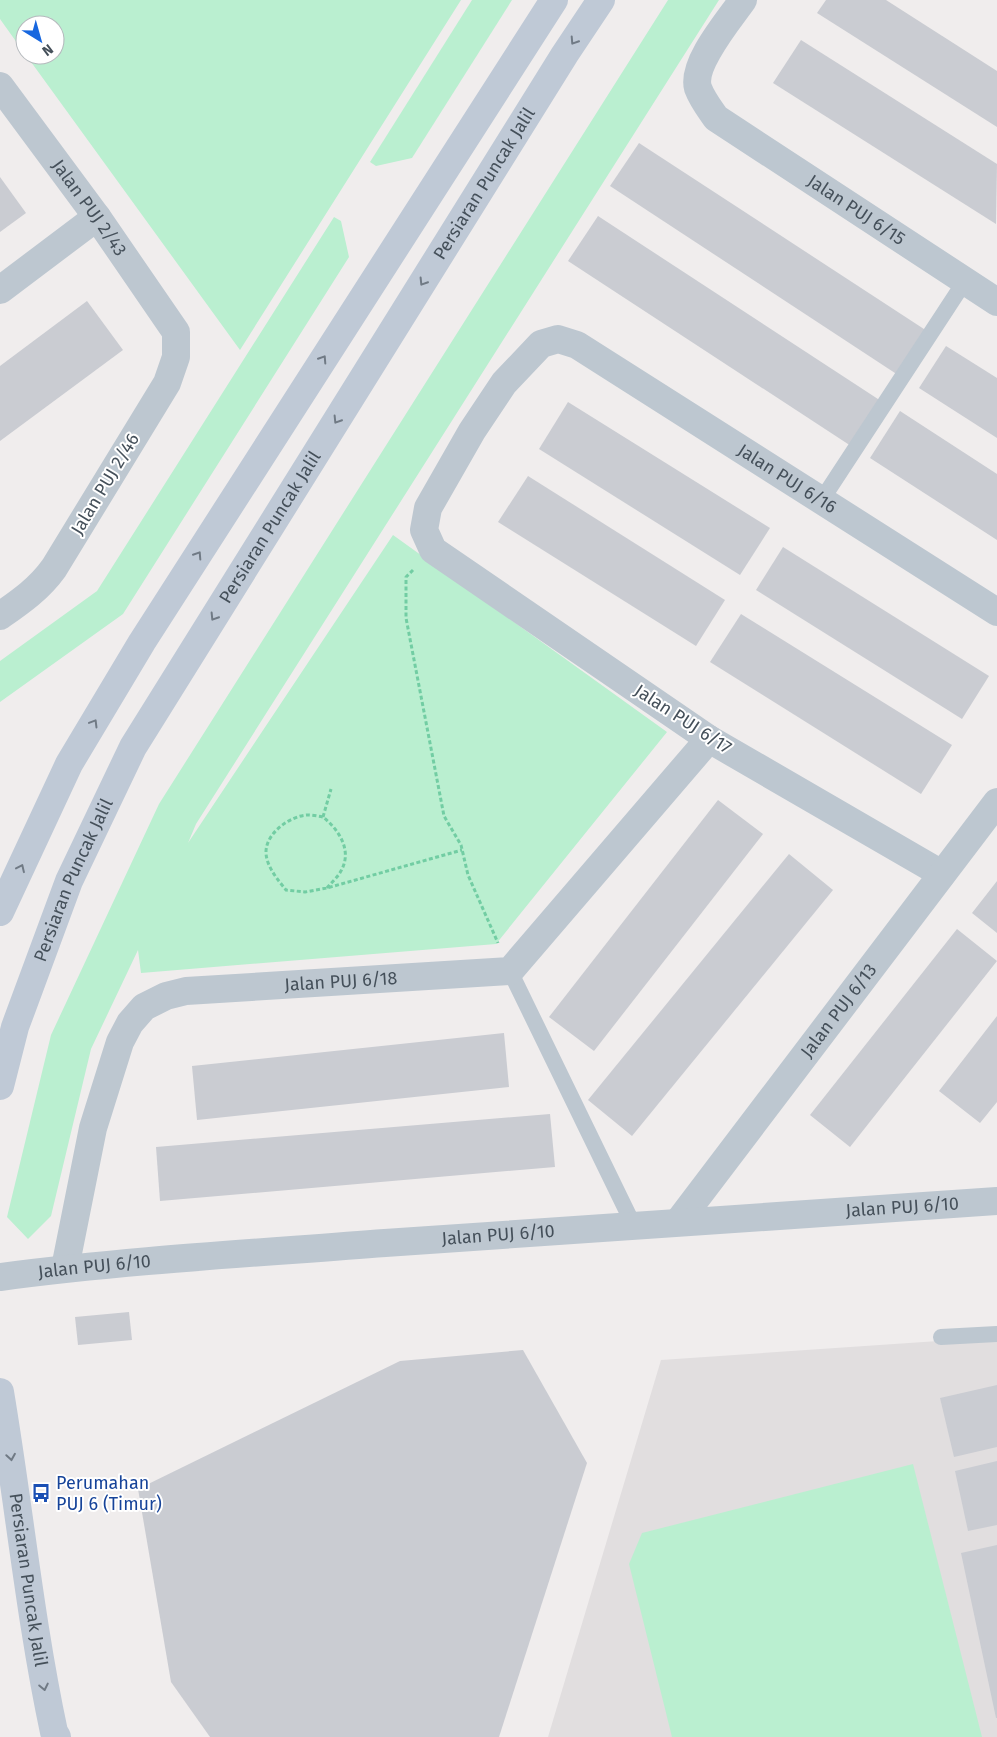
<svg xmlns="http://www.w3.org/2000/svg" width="997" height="1737" viewBox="0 0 997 1737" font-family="'Fira Sans',sans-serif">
<rect width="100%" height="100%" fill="#f0eded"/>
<path fill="#e1dedf" d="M997 1337V1737H548L661 1360Z"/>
<g fill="#baefd0">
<path d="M0 0H461L240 350 26 55H55V25H25V54L0 19Z"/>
<path d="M472 0H512L412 158 376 166 370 162Z"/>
<path d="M668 0H719L196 824 188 843 393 535 667 732 496 944 141 973 138 950 91 1049 51 1216 28 1239 7 1217 51 1035 159 804Z"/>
<path d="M334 217 341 221 349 257 123 614 0 702V661L97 591Z"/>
<path d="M913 1464 982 1737H672L629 1564 642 1533Z"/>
</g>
<g fill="#caccd2">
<path d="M826 0H886L997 71V127L817 13Z"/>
<path d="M801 40 997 164 996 224 773 83Z"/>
<path d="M639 143 927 331 898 375 610 186Z"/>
<path d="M0 177 26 213 0 232Z"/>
<path d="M598 216 881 401 851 446 568 261Z"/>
<path d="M87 301 123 350 0 441V366Z"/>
<path d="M946 346 997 378V438L919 388Z"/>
<path d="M568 402 770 528 740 575 539 449Z"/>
<path d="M900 411 997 474V540L870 458Z"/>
<path d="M528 476 725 600 696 646 498 522Z"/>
<path d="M783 547 989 676 962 719 756 590Z"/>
<path d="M741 614 952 745 921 794 710 662Z"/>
<path d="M718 800 763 834 594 1051 549 1017Z"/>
<path d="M789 854 833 890 632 1136 588 1100Z"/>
<path d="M997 881V933L972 913Z"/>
<path d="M957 929 997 961 850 1147 810 1115Z"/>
<path d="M997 1016V1102L980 1123 939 1091Z"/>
<path d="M504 1033 509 1087 197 1120 192 1066Z"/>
<path d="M550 1114 555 1167 160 1201 156 1147Z"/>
<path d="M129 1312 132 1340 78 1345 75 1317Z"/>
<path d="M523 1350 587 1463 499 1737H210L171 1682 138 1489 400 1361Z"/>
<path d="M997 1385V1447L954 1457 940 1398Z"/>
<path d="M997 1461V1525L968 1531 955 1471Z"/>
<path d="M997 1545V1718H996L961 1553Z"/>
</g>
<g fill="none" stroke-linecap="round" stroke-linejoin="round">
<g stroke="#72cda3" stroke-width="3" stroke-dasharray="4 2.5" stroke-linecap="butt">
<path d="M413 570 406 577V618L444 816 461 845 468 875 498 943"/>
<path d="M323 817 331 789"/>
<path d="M327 888C332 882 339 876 342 869 352 849 338 829 323 817 318 816 312 815 307 815 290 816 266 833 266 852 266 866 278 880 286 890L305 892 327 888 462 850"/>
</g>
<g stroke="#bdc7d0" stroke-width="16">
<path d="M821 501 965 281"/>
<path d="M510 971 633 1224"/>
<path d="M941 1337 997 1334"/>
</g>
<g stroke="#bdc7d0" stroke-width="28">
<path id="s1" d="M743 0C729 20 691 64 698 88 702 99 709 108 716 118L997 302"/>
<path id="s2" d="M0 86 97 217 176 332V357L167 383 54 568C39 589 20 602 0 616"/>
<path d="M0 290 97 217"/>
<path id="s3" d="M942 874 709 739 433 550 424 530 428 508 472 431 504 383 541 344 558 339 577 345 997 612"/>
<path id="s4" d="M679 1221 997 802"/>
<path id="s5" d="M65 1268 93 1128 120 1042 130 1023 144 1007 166 996 186 991 510 971 709 739"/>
<path id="s6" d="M0 1277C128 1260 257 1253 385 1243 589 1228 793 1214 997 1201"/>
</g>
<g stroke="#bfc9d6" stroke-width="28">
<path d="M0 912 69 764 142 642 554 0"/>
<path id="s7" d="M0 1086 15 1027 69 881 133 747 565 54 601 0"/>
<path id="s8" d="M0 1392C19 1505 30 1620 54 1732L57 1737"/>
</g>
</g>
<defs><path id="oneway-chevron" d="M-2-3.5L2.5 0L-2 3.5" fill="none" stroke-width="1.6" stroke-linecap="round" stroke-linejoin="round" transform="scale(1.25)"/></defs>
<g stroke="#707a85">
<use href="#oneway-chevron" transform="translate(574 41) rotate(123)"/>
<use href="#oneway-chevron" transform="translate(423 282) rotate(122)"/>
<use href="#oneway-chevron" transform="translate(323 359) rotate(-57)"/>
<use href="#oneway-chevron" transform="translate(337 420) rotate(122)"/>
<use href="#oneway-chevron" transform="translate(198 555) rotate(-57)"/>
<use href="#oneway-chevron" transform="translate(214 617) rotate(122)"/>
<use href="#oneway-chevron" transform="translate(94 723) rotate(-59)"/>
<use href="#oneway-chevron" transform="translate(21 868) rotate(-65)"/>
<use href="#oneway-chevron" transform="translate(11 1457) rotate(81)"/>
<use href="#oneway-chevron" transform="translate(44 1687) rotate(78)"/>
</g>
<defs>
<g id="bus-bare" transform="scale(1.5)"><path d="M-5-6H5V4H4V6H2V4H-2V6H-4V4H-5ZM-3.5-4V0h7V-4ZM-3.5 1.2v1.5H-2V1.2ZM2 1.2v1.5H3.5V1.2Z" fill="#1a4fb4" stroke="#fff" stroke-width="2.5" paint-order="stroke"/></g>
</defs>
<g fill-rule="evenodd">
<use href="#bus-bare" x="41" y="1493"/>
</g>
<g text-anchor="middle" stroke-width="4" stroke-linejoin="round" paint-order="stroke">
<g font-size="18" fill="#45505a" stroke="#fff">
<text dy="6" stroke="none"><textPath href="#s7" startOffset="1029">Persiaran Puncak Jalil</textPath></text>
<text dy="6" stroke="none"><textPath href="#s2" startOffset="151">Jalan PUJ 2/43</textPath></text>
<text dy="6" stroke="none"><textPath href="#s1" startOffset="304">Jalan PUJ 6/15</textPath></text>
<text dy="6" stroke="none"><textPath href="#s3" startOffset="1135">Jalan PUJ 6/16</textPath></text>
<text transform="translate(105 484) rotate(-59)" y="6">Jalan PUJ 2/46</text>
<text dy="6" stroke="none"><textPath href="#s7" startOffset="624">Persiaran Puncak Jalil</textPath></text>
<text transform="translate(683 719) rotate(33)" y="6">Jalan PUJ 6/17</text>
<text dy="6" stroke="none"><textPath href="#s7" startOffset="219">Persiaran Puncak Jalil</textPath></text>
<text dy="6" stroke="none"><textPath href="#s5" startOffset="476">Jalan PUJ 6/18</textPath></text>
<text dy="6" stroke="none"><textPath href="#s4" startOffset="264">Jalan PUJ 6/13</textPath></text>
<text dy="6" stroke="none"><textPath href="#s6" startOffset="905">Jalan PUJ 6/10</textPath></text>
<text dy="6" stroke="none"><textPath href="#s6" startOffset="500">Jalan PUJ 6/10</textPath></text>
<text dy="6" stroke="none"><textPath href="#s6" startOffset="95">Jalan PUJ 6/10</textPath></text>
<text dy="6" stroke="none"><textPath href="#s8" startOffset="190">Persiaran Puncak Jalil</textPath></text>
</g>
<g font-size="18" fill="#164399" stroke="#fff" text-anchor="start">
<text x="56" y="1489">Perumahan<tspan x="56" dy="21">PUJ 6 (Timur)</tspan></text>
</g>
</g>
<g transform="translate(40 40) rotate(143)"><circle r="24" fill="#ffffff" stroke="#b5b9bd"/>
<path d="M0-4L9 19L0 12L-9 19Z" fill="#1767df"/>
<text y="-8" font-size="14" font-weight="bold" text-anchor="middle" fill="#45505a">N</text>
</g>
</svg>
